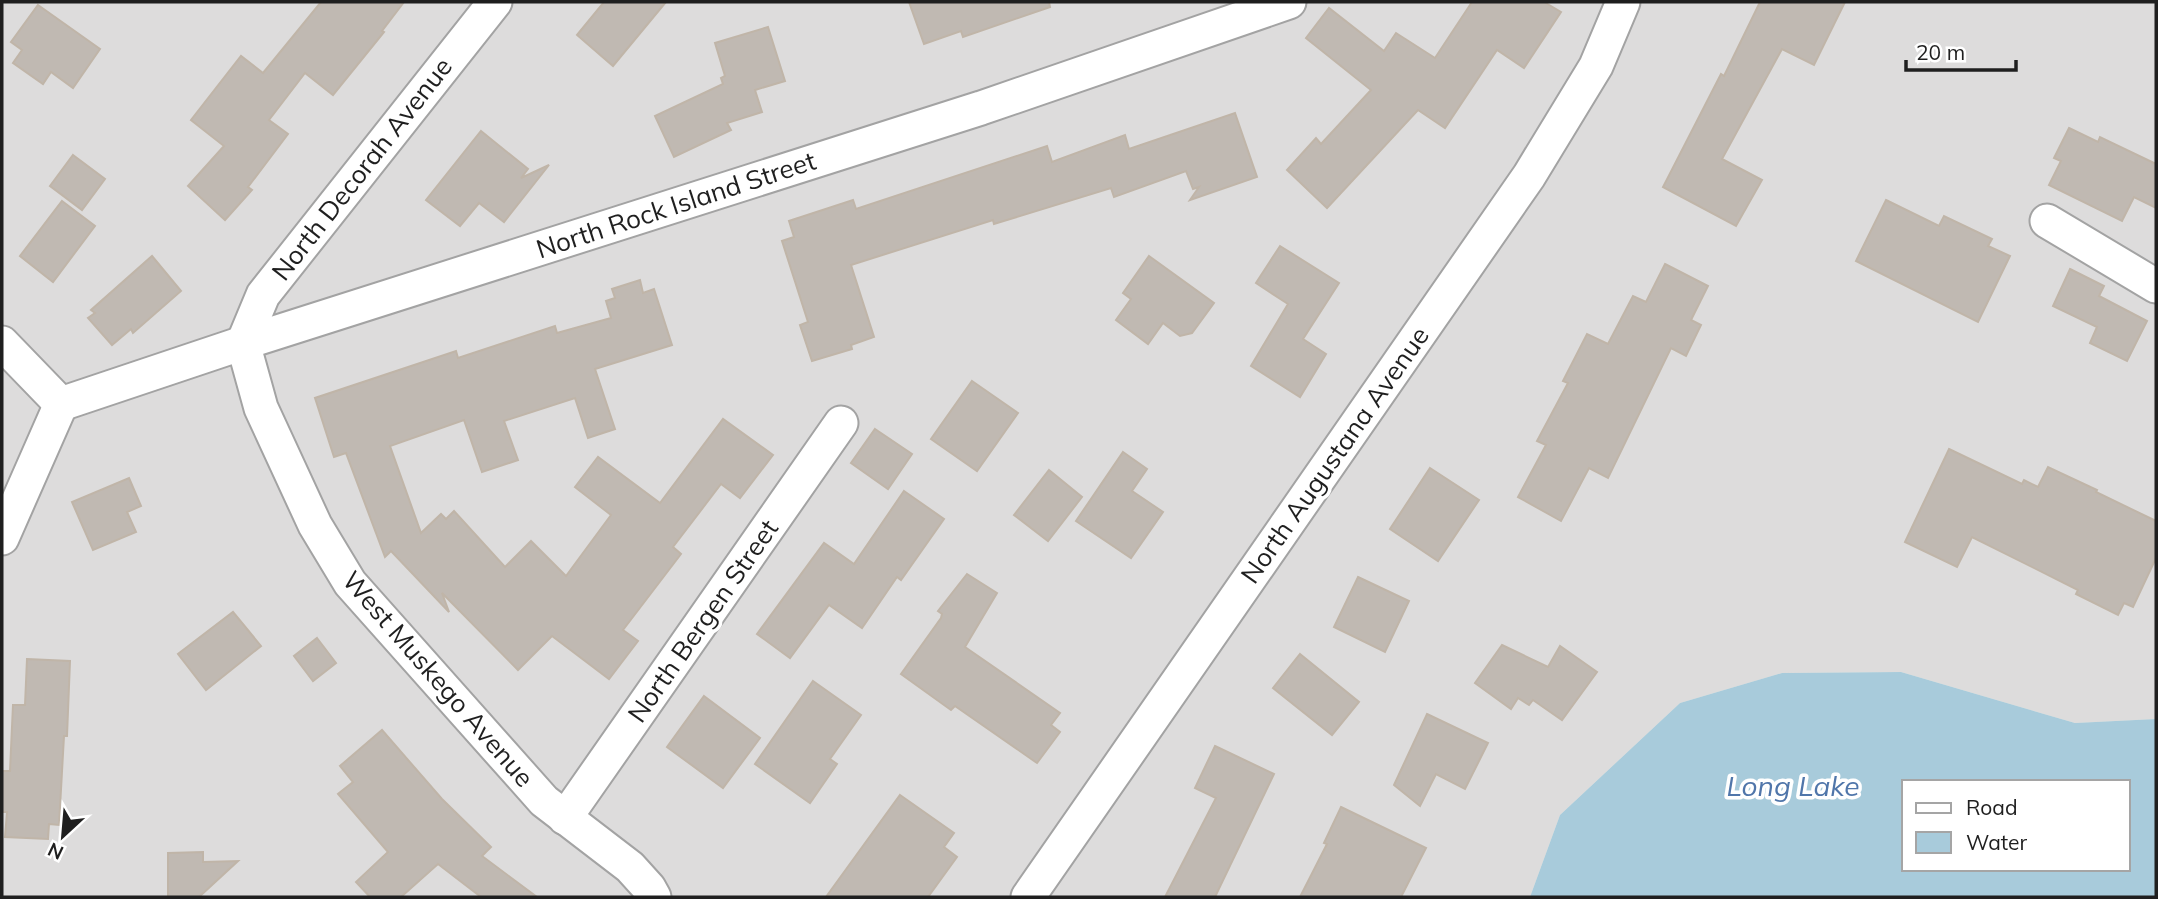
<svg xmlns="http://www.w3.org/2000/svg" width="2158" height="899" viewBox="0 0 2158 899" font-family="Mulish,sans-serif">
<rect width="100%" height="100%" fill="#efede5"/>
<path fill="#dddcdc" d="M2 2H2156V719L2075 723 1901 672 1782 673 1680 703 1560 815 1530 897H2Z"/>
<path fill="#a8cbdb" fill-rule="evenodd" d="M1901 672 2075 723 2156 719V897H1530L1560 815 1680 703 1782 673ZM1904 782H2128V869H1904Z"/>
<g fill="#c0b9b2" stroke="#c0b5a8" stroke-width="2">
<path d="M321 2H404L382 31 384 32 333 95 305 73 269 120 288 134 248 187 252 190 225 220 188 186 224 146 191 120 241 56 263 73Z"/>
<path d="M604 2H666L613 66 577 35Z"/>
<path d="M909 2H1049L1050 7 963 37 961 31 924 44Z"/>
<path d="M1472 2H1544L1561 12 1524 68 1497 50 1445 128 1418 110 1327 208 1287 170 1316 138 1321 144 1371 90 1306 38 1329 8 1384 51 1396 33 1435 58Z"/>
<path d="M1760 2H1845L1814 65 1782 49 1722 159 1762 180 1736 226 1663 187 1721 74 1724 76Z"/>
<path d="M38 5 100 49 73 88 51 72 43 84 13 63 22 50 11 42Z"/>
<path d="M768 27 785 81 755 90 762 112 727 123 731 130 674 157 655 116 723 84 721 78 725 76 715 43Z"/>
<path d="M1235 113 1257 177 1190 200 1199 187 1193 189 1186 171 1114 197 1111 188 994 224 993 220 851 265 874 337 851 345 852 349 812 361 800 325 808 322 782 241 794 237 789 221 853 200 856 209 1047 146 1052 162 1125 135 1129 149Z"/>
<path d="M2069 128 2098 142 2100 137 2156 164V208L2134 197 2122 221 2049 185 2061 161 2054 158Z"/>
<path d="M481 131 528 169 521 178 549 165 504 222 479 203 460 226 426 200Z"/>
<path d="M73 155 105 179 82 210 50 186Z"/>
<path d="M1886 200 1939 226 1944 216 1992 239 1988 246 2010 256 1978 322 1856 261Z"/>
<path d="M62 201 95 226 53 282 20 256Z"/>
<path d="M1280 246 1339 283 1303 339 1326 354 1300 397 1251 366 1288 304 1256 283Z"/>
<path d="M152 256 181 291 133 333 131 329 112 345 88 318 95 313 91 310Z"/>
<path d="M1149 256 1214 303 1192 333 1180 336 1163 323 1148 344 1116 320 1131 299 1123 293Z"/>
<path d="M1665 264 1708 286 1691 320 1701 325 1686 356 1671 348 1608 478 1589 468 1561 521 1518 497 1546 445 1537 441 1568 383 1563 381 1587 334 1608 344 1633 296 1646 302Z"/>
<path d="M2070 269 2104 286 2099 296 2147 321 2127 361 2090 343 2097 327 2053 306Z"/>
<path d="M640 280 643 293 654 289 672 345 595 369 615 429 588 438 575 398 504 421 518 460 482 472 464 420 390 446 421 533 441 514 446 519 454 511 505 567 531 541 566 576 611 515 575 487 598 457 660 503 723 419 773 455 740 498 721 484 673 547 681 554 623 630 638 641 609 679 552 636 518 670 442 593 449 612 391 551 385 557 346 453 334 457 315 398 456 351 458 358 555 326 557 333 611 318 606 301 615 298 612 289Z"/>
<path d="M972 381 1018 413 977 471 931 439Z"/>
<path d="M875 429 912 454 888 489 851 463Z"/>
<path d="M1949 449 2022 484 2024 480 2038 487 2048 467 2097 490 2096 492 2156 521V558L2133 607 2124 603 2118 615 2076 594 2078 590 1972 537 1957 567 1905 542Z"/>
<path d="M1123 452 1147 469 1132 491 1163 512 1131 558 1076 521Z"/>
<path d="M1430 468 1479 500 1438 561 1390 529Z"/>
<path d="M1049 470 1082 497 1048 541 1014 515Z"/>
<path d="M129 478 141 506 127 512 136 532 93 550 72 502Z"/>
<path d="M904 491 944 519 901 580 897 577 862 628 829 605 790 658 757 634 824 543 854 564Z"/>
<path d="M967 574 997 593 965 647 1060 713 1051 725 1060 732 1037 763 955 706 951 710 901 674 941 618 942 614 938 611Z"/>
<path d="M1358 577 1409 601 1385 652 1334 627Z"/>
<path d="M233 612 261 646 206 690 178 654Z"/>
<path d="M317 638 336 663 313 681 294 656Z"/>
<path d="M1502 645 1548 667 1560 646 1597 672 1562 720 1533 700 1529 705 1518 698 1511 709 1475 683Z"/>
<path d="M1300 654 1359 702 1332 735 1273 688Z"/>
<path d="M27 659 70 661 67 736H64L59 825 49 824 48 839 5 837 7 812H2V771H10L13 705H25Z"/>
<path d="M813 681 861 715 830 759 837 764 810 803 755 764Z"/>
<path d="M704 696 760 738 723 788 667 747Z"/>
<path d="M1427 714 1488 743 1465 789 1436 774 1420 806 1394 785Z"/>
<path d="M382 730 442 799 491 847 482 856 537 897H481L438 864 401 897H370L356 882 388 852 338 794 353 782 340 766Z"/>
<path d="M1215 746 1274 774 1215 897H1165L1216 798 1195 788Z"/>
<path d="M900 795 954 833 944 847 957 857 928 897H826Z"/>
<path d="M1341 807 1426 848 1401 897H1300L1327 844 1324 843Z"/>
<path d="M203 852V862L238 861 199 897H168V853Z"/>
</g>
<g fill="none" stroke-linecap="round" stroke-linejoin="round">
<g stroke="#a3a3a3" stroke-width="37">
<g id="minor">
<path d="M495 2 263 295 243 343 261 408 315 525 350 583 544 801 630 867 649 888 654 897"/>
<path d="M2047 221 2156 286"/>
<path d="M2 343 61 404"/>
<path d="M61 404 243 343 981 108 1289 2"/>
<path d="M2 538 61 404"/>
<path d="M565 818 841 423"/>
<path d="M1028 897 1529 176 1596 66 1623 2"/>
</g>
</g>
<use href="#minor" stroke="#fff" stroke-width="33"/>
</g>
<g text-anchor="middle" stroke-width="7" stroke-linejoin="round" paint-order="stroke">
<g font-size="26" fill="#1f1f1f" stroke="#fff">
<text transform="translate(362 169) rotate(-52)" y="9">North Decorah Avenue</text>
<text transform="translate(676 205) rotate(-18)" y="9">North Rock Island Street</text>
<text transform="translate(1335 455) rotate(-55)" y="9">North Augustana Avenue</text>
<text transform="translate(703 621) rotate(-55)" y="9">North Bergen Street</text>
<text transform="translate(438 679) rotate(49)" y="9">West Muskego Avenue</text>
</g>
<g font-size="28" font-style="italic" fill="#5076aa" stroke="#fff">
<text x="1793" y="796">Long Lake</text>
</g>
</g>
<rect width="2158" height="899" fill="none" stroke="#1f1f1f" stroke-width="7"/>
<rect x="1902" y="780" width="228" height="91" fill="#ffffff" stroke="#a5a5a5" stroke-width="2"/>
<rect x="1916" y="803" width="35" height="10" fill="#ffffff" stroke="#a5a5a5" stroke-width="2"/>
<text x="1966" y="815" font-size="21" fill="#1f1f1f">Road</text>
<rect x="1916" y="832" width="35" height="21" fill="#a8cbdb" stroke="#a5a5a5" stroke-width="2"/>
<text x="1966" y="850" font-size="21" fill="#1f1f1f">Water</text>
<g transform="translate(63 836) rotate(206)" stroke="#ffffff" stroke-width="5" paint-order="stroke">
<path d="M0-5L12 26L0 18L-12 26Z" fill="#1f1f1f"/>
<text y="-10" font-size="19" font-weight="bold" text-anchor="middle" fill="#1f1f1f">N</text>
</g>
<path d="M1906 60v10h110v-10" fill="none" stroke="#1f1f1f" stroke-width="3.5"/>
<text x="1916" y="60" font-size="21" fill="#1f1f1f" stroke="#ffffff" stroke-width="5" paint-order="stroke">20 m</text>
</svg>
